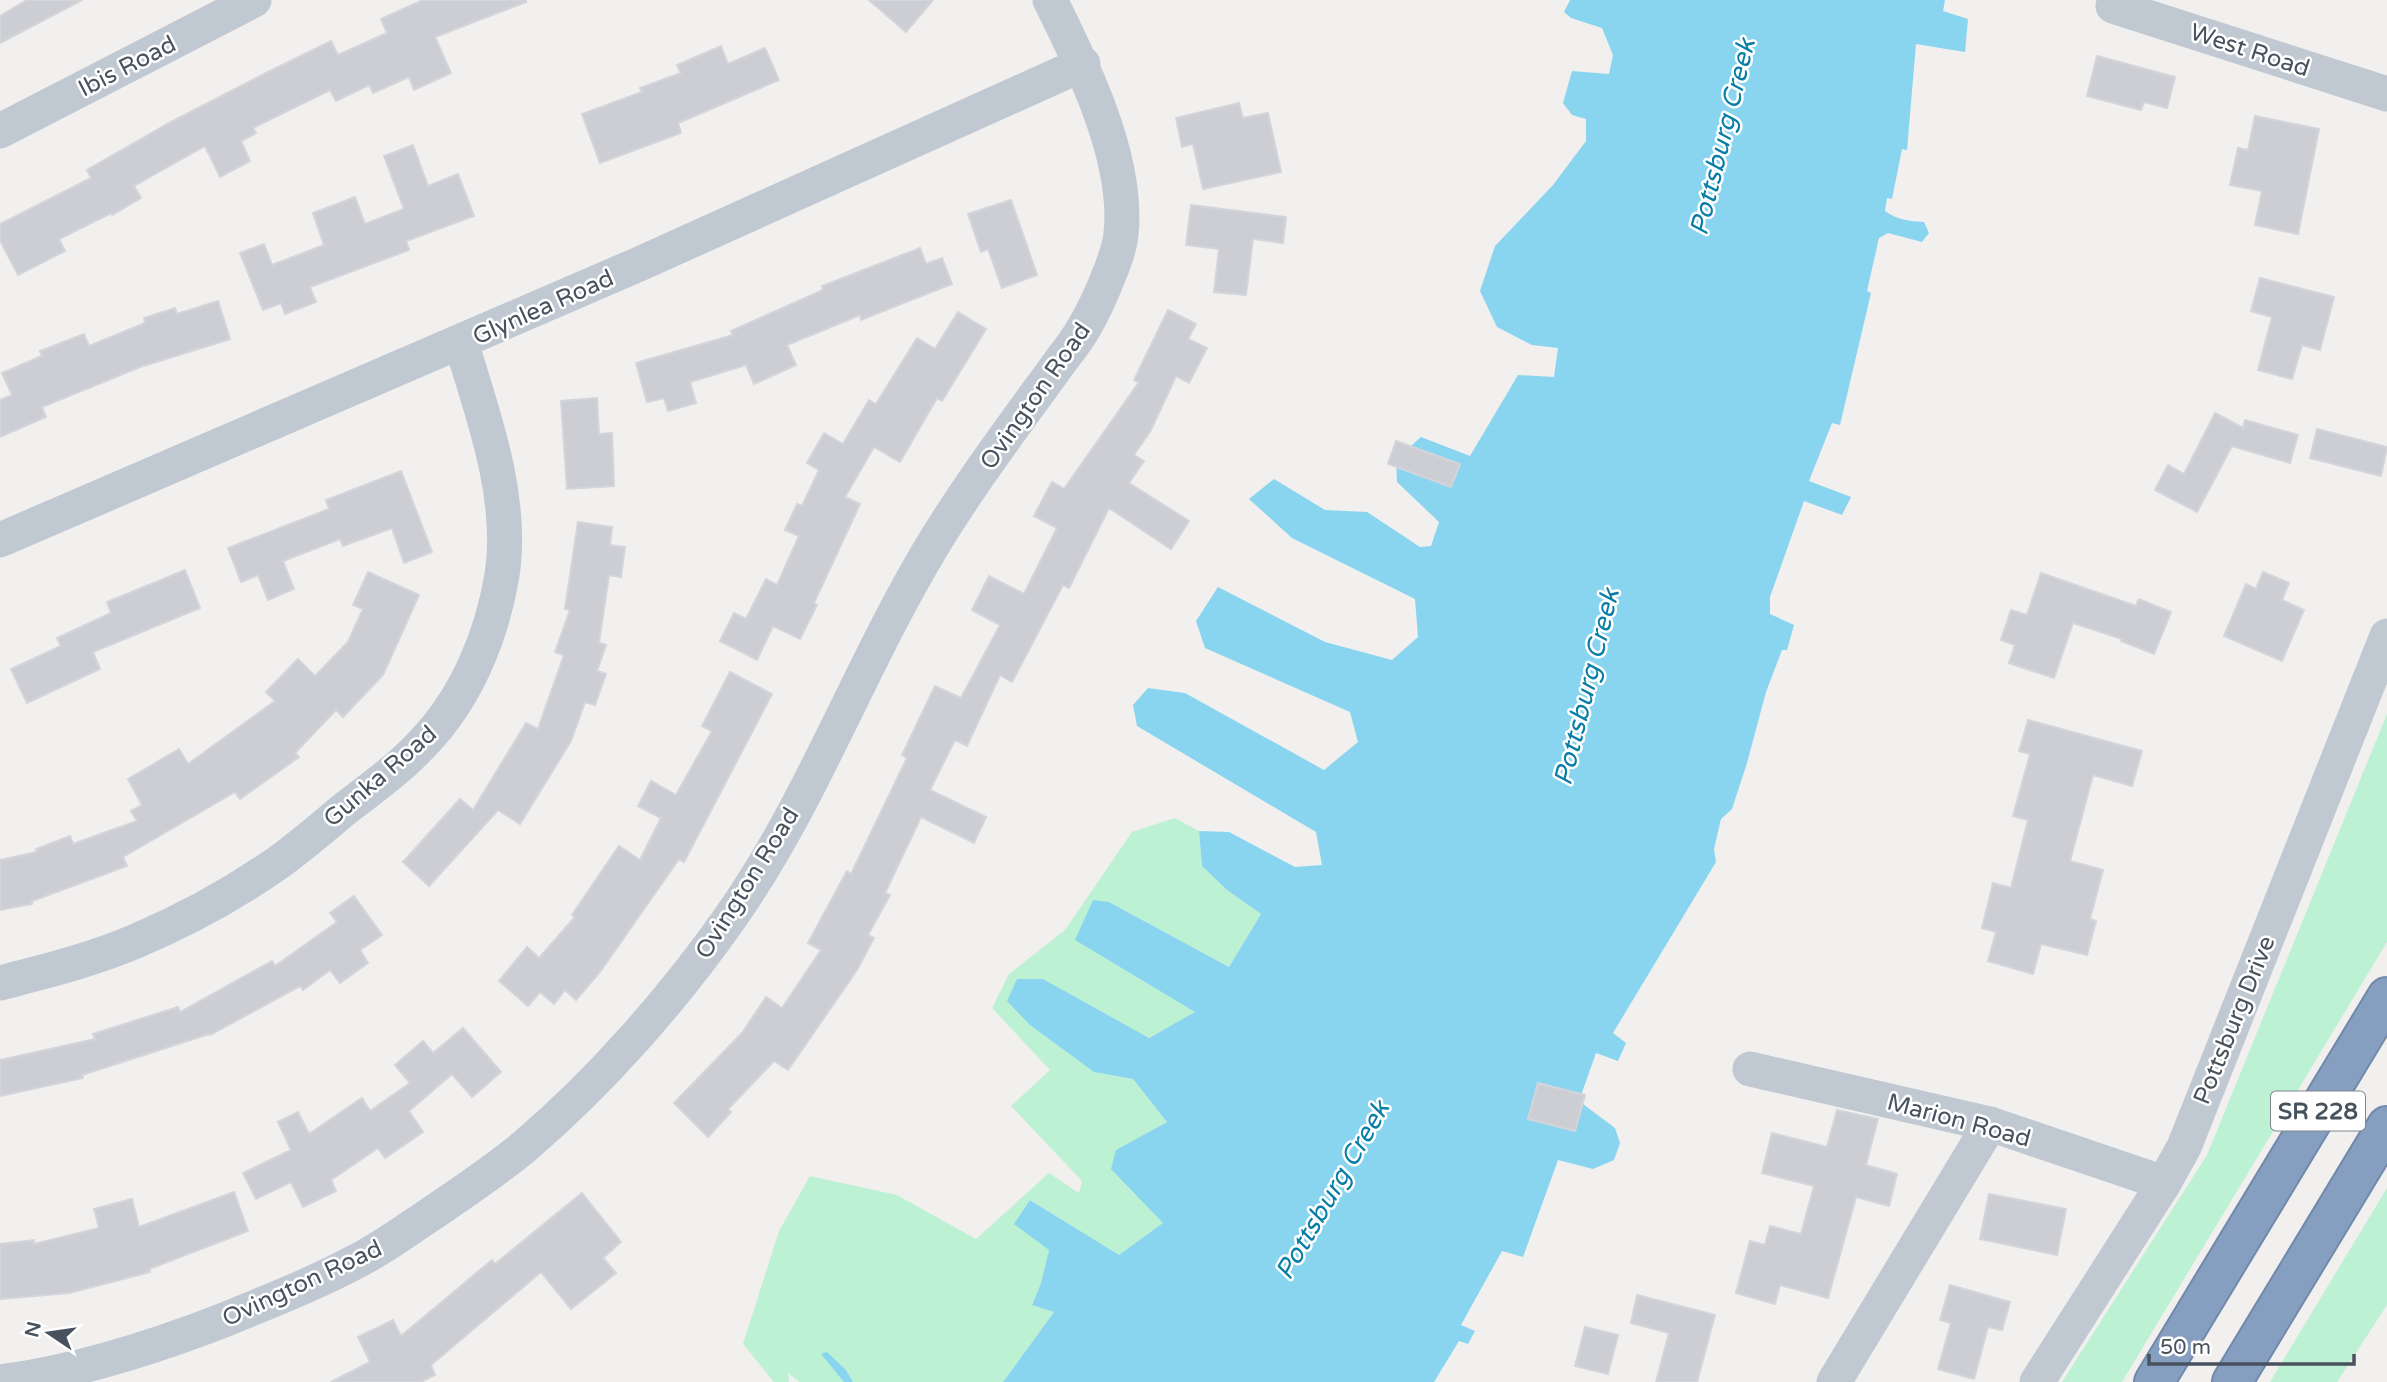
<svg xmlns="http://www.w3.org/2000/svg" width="2387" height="1382" viewBox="0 0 2387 1382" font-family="'Varela Round',sans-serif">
<rect width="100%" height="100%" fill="#f2efef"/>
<g fill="#bdf1d3">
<path d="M2387 714V942L2122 1382H2062L2207 1155Z"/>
<path d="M1175 818 1199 831 1202 866 1227 890 1261 914 1229 967 1109 902 1195 1013 1148 1038 1043 979 1094 1072 1133 1079 1167 1122 1116 1150 1163 1223 1119 1256 1031 1200 1049 1250 1041 1283 1032 1304 1054 1312 1003 1382H853L846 1370 844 1382H799L788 1373 789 1382H774L743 1344 779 1231 810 1176 897 1195 976 1239 1049 1173 1079 1193 1082 1181 1011 1106 1050 1070 992 1008 1009 974 1065 930 1132 832Z"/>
<path d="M2387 1188V1305L2337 1382H2270Z"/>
</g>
<g fill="#89d5ef">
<path d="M1570 0H1945L1943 11 1968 19 1965 52 1916 44 1907 150 1902 149 1892 199 1887 198 1885 211C1898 220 1908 221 1924 222L1929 233 1922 242 1888 233 1879 238 1867 291 1871 293 1840 425 1832 423 1809 481 1851 497 1842 515 1804 501 1770 597V614L1794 625 1787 650H1782L1766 692 1747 763 1732 809 1721 819 1714 849 1716 862 1613 1033 1626 1043 1618 1061 1596 1053 1579 1101 1615 1128 1620 1143 1614 1160 1593 1169 1558 1160 1523 1257 1502 1251 1461 1325 1475 1331 1468 1344 1459 1341 1434 1382H1003L1054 1312 1032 1305 1041 1283 1049 1250 1014 1224 1030 1200 1119 1255 1163 1223 1111 1169 1116 1150 1167 1122 1133 1079 1094 1072 1030 1025 1007 1001 1017 979H1043L1149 1038 1195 1012 1075 940 1093 900 1109 902 1229 967 1261 914 1227 890 1202 866 1199 831 1229 832 1295 867 1322 865 1316 832 1137 726 1133 705 1148 688 1185 693 1324 770 1358 742 1350 712 1205 648 1196 621 1218 587 1325 642 1392 660 1418 637 1415 599 1292 538 1249 499 1274 479 1325 510 1367 512 1420 547 1431 546 1439 522 1397 482 1396 459 1421 437 1470 456 1518 375 1554 377 1558 348 1532 345 1497 327 1480 291 1495 246 1553 185 1586 141V119L1572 115 1563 103 1572 71 1609 74 1613 55 1602 28 1571 18 1564 12Z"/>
<path d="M827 1352 846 1370 853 1382H844L821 1354Z"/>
</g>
<g fill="#ccced4" stroke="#d3d5db" stroke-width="2">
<path d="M27 0H82L0 43V16Z"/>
<path d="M423 0H526V2L435 37 451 73 414 90 409 77 373 93 369 85 336 101 330 90 253 128 256 133 241 141 250 161 220 177 205 146 134 186 141 198 112 215 111 213 59 239 65 251 18 275 0 240V224L91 178 87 170 171 122 266 73 331 41 338 55 387 33 381 19Z"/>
<path d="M869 0H933L906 32Z"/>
<path d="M721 46 728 64 765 48 779 80 678 123 681 133 600 163 582 114 642 92 640 88 681 73 677 65Z"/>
<path d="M2097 56 2175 77 2167 108 2144 102 2141 110 2087 96Z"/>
<path d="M1239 103 1243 118 1268 113 1281 172 1203 189 1193 144 1182 147 1176 118Z"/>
<path d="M2255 116 2319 129 2298 234 2255 225 2262 191 2230 185 2238 148 2248 150Z"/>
<path d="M413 145 428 186 458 174 474 216 406 241 409 250 310 287 316 302 285 314 281 303 263 310 240 253 264 244 272 265 324 245 313 213 355 197 365 224 404 209 384 156Z"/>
<path d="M1011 200 1037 275 1002 288 988 249 981 252 968 214Z"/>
<path d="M1191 205 1286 217 1283 243 1253 239 1246 295 1214 292 1219 249 1186 245Z"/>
<path d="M920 248 926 264 942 258 952 284 861 320 860 315 787 345 796 365 754 384 746 365 690 382 696 403 668 411 664 398 647 402 636 363 733 335 731 331 823 290 822 286Z"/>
<path d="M2260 278 2334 297 2320 350 2302 345 2292 379 2258 370 2272 317 2251 311Z"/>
<path d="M218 301 230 339 140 367 42 407 46 417 0 437V400L12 395 2 373 42 356 40 351 84 334 89 346 145 323 144 318 175 308 177 314Z"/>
<path d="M1168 310 1196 324 1188 339 1207 348 1189 383 1176 376 1151 430 1134 455 1144 461 1129 483 1189 521 1171 549 1109 508 1069 588 1063 585 1012 682 1000 675 967 746 955 740 930 790 986 817 974 843 921 817 885 893 890 895 868 935 874 938 857 970 788 1070 774 1061 728 1109 731 1112 708 1137 674 1103 742 1033 766 997 782 1008 821 950 808 943 847 871 851 874 907 758 902 755 935 686 961 698 1000 625 972 610 989 576 1024 594 1057 528 1034 516 1052 482 1064 489 1139 382 1134 380Z"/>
<path d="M958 312 986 329 942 401 937 398 900 462 874 447 845 497 860 504 814 603 817 605 800 639 773 626 757 660 720 641 734 613 746 619 766 579 777 585 799 536 785 530 797 504 802 506 819 470 807 463 824 433 843 444 869 400 876 404 917 338 935 349Z"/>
<path d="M597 398 599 434 612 433 614 486 567 489 561 401Z"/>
<path d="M2215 413 2243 428 2245 420 2298 435 2290 463 2232 446 2197 512 2155 490 2168 465 2184 474Z"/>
<path d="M2317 429 2387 447 2381 476 2310 458Z"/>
<path d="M1396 441 1460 464 1451 487 1388 464Z"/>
<path d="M401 471 432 552 404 563 392 528 343 546 340 539 283 561 294 589 268 600 258 575 241 582 228 548 329 509 326 500Z"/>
<path d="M578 522 612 527 610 545 625 547 621 577 609 575 599 643 606 645 597 671 606 674 595 705 585 702 571 741 520 824 498 810 429 886 403 862 460 799 473 810 526 723 538 729 564 655 555 652 570 610 565 609Z"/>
<path d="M185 570 200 608 93 652 100 669 27 703 11 669 61 646 57 638 111 613 107 602Z"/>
<path d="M368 572 419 595 383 675 343 717 336 710 295 753 299 757 240 799 235 792 123 857 127 866 32 901V904L0 910V860L37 852 36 849 70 836 73 844 137 821 131 811 142 805 128 779 179 749 188 764 275 701 266 692 298 659 315 676 348 642 363 609 353 605Z"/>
<path d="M2263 572 2289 583 2282 600 2304 610 2282 661 2224 636 2246 584 2256 589Z"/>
<path d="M2041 573 2136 606 2139 599 2171 612 2154 654 2121 641 2122 639 2073 623 2054 678 2009 663 2015 645 2001 640 2011 610 2027 615Z"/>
<path d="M730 672 772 694 684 862 679 859 600 972 576 1000 565 990 554 1004 540 992 528 1006 499 981 527 947 539 958 575 917 572 915 619 846 640 860 661 818 638 806 651 781 676 795 712 731 702 726Z"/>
<path d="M2028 720 2142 751 2132 786 2093 775 2070 861 2103 870 2090 919 2096 921 2087 955 2041 944 2033 974 1988 961 1996 932 1982 928 1993 883 2011 888 2028 820 2013 816 2030 754 2019 751Z"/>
<path d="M354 896 382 935 360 950 368 963 340 983 330 970 303 990 300 986 210 1035 209 1034 82 1075 83 1078 0 1096V1060L95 1039 93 1034 178 1007 180 1012 272 961 275 966 337 922 330 913Z"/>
<path d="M463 1028 501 1072 472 1097 452 1074 409 1111 423 1132 385 1158 378 1148 331 1180 336 1191 303 1207 291 1182 256 1199 243 1173 291 1150 278 1122 298 1112 309 1134 362 1098 370 1111 410 1083 395 1065 423 1041 433 1053Z"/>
<path d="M1538 1083 1585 1095 1575 1131 1528 1119Z"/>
<path d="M1837 1110 1878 1119 1866 1165 1897 1174 1889 1206 1856 1197 1828 1298 1780 1285 1775 1304 1736 1293 1750 1241 1765 1245 1770 1226 1801 1234 1814 1186 1762 1173 1772 1133 1827 1147Z"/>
<path d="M234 1192 248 1231 149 1269 150 1272 69 1293 0 1299V1244L34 1240V1244L99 1228 94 1209 132 1199 139 1227Z"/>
<path d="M582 1193 621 1242 603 1258 616 1273 571 1309 541 1272 431 1365 435 1375 421 1382H331L370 1362 358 1337 393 1320 401 1336 492 1260 495 1264Z"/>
<path d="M1989 1194 2066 1209 2057 1255 1980 1239Z"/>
<path d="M1950 1285 2010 1302 2002 1330 1988 1327 1974 1379 1938 1369 1951 1323 1940 1320Z"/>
<path d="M1637 1295 1715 1315 1697 1382H1656L1669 1333 1631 1323Z"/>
<path d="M1585 1327 1618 1335 1608 1374 1575 1366Z"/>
</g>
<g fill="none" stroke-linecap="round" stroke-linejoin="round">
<g stroke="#718aab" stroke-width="42">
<g id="highway">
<path d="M2154 1382 2387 997"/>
<path d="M2232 1382 2387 1126"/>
</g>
</g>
<g stroke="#c0c9d2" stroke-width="35">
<path d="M2113 6 2387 94"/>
<path d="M0 131 254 0"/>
<path d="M0 540 637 265 1083 64"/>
<path d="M0 983C46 971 92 960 136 941 186 920 235 893 279 862 301 846 321 829 341 812 369 790 398 770 422 744 466 699 492 636 502 575 514 499 483 414 461 343"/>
<path d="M1750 1069 1990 1124 2164 1183"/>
<path d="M0 1382C77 1372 152 1348 224 1320 270 1301 316 1283 359 1260 384 1247 407 1230 431 1214 463 1192 495 1171 525 1146 601 1081 675 997 732 915 811 802 858 671 928 553 969 484 1018 420 1065 355 1083 333 1094 311 1105 285 1111 269 1119 253 1121 234 1129 159 1083 66 1050 0"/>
<path d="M1834 1382 1990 1124"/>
<path d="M2037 1382 2164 1183 2184 1147 2387 636"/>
</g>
<use href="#highway" stroke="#869fc0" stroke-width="38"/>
</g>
<g text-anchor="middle" stroke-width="5" stroke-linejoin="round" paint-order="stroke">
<rect fill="#fff" stroke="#7e868e" stroke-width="2" x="2271" y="1091.5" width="94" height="39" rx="5"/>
<g font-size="23" font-weight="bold" fill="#47525d">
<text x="2318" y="1119">SR 228</text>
</g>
<g font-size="24" fill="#47525d" stroke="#fff">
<text transform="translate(2250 50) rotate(18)" y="8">West Road</text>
<text transform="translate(127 66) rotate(-27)" y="8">Ibis Road</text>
<text transform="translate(543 307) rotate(-24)" y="8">Glynlea Road</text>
<text transform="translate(1035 396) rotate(-55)" y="8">Ovington Road</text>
<text transform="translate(380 776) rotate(-41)" y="8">Gunka Road</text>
<text transform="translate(747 883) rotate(-58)" y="8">Ovington Road</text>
<text transform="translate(2234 1020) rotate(-68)" y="8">Pottsburg Drive</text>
<text transform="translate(1959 1120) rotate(15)" y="8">Marion Road</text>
<text transform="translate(302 1283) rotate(-25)" y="8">Ovington Road</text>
</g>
<g font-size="26" font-style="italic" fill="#087ea7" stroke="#fff">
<text transform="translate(1722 137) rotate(-76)" y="9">Pottsburg Creek</text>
<text transform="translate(1586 687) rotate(-76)" y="9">Pottsburg Creek</text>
<text transform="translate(1332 1190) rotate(-60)" y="9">Pottsburg Creek</text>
</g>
</g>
<g transform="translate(49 1333) rotate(283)" stroke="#ffffff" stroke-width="5" paint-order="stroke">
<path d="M0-5L12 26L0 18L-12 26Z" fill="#47525d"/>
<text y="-10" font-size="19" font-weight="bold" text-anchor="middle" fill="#47525d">N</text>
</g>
<path d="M2149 1354v10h205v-10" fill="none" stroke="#47525d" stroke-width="3.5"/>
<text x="2160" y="1354" font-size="21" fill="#47525d" stroke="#ffffff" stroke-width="5" paint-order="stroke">50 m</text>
</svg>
